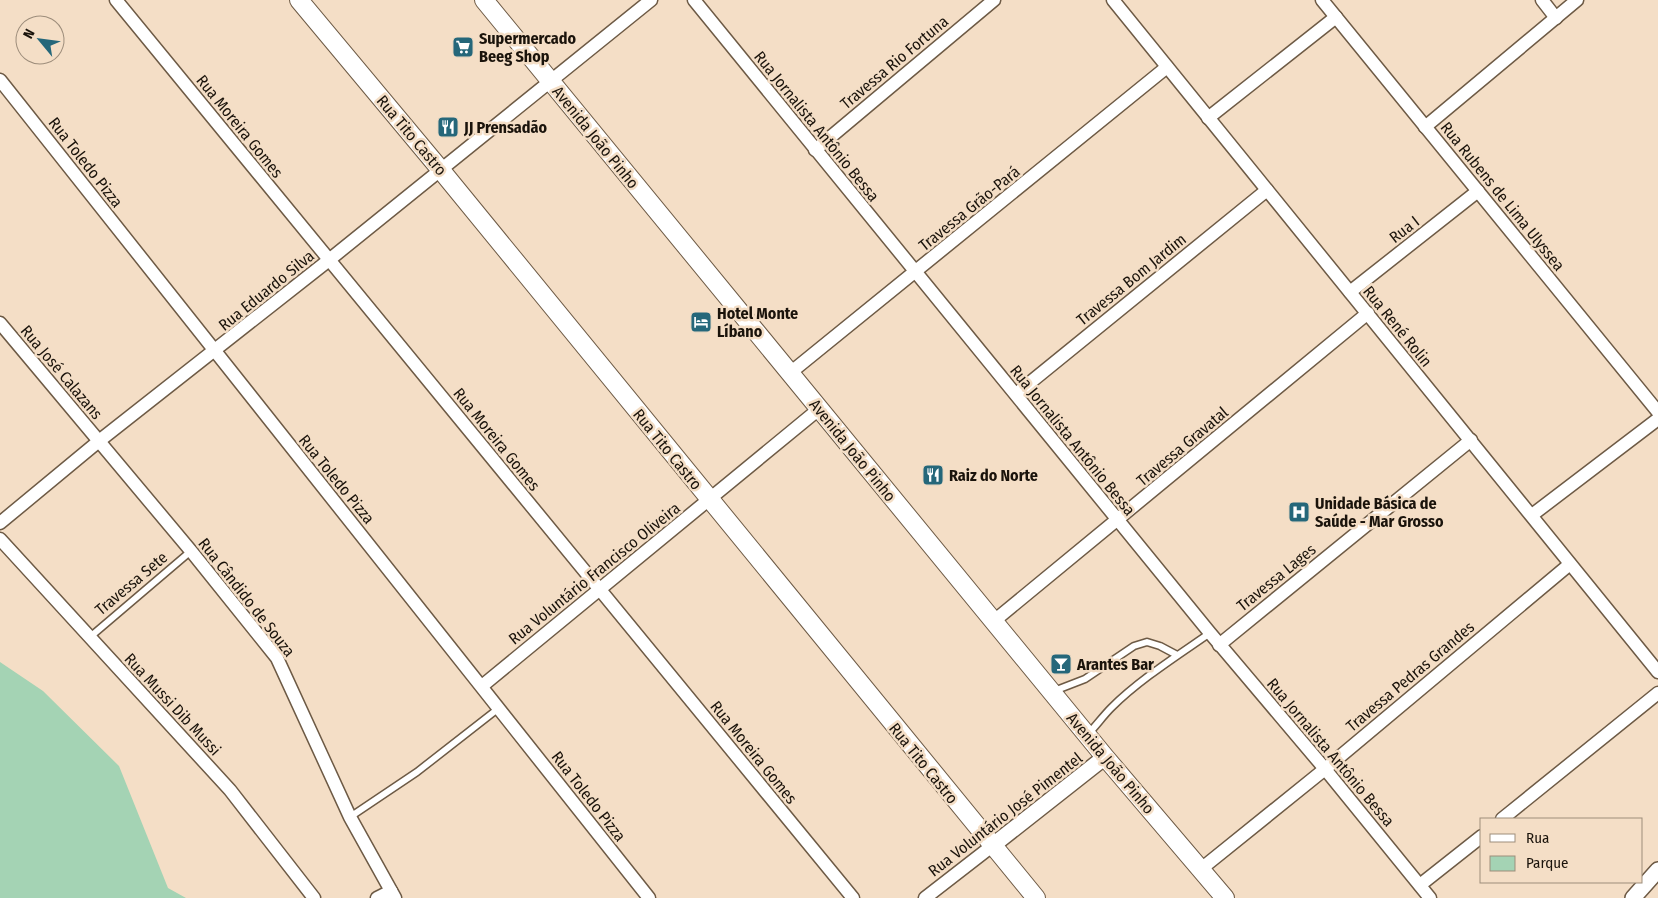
<svg xmlns="http://www.w3.org/2000/svg" width="1658" height="898" viewBox="0 0 1658 898" font-family="'Fira Sans Condensed',sans-serif">
<rect width="100%" height="100%" fill="#f4dec6"/>
<path fill="#a4d3b4" d="M0 662 43 691 119 766 168 888 186 898H0Z"/>
<g fill="none" stroke-linecap="round" stroke-linejoin="round">
<g stroke="#6d5a45" stroke-width="9">
<g id="service">
<path d="M90 637 191 551"/>
<path d="M1054 691 1085 679 1134 646 1147 642 1160 646 1177 655"/>
<path d="M1088 734C1096 726 1103 716 1111 708 1139 680 1177 656 1210 633"/>
<path d="M350 817 417 772 499 708"/>
</g>
</g>
<g stroke="#6d5a45" stroke-width="15">
<g id="minor">
<path d="M116 0 853 898"/>
<path d="M694 0 1210 633 1325 769 1430 898"/>
<path d="M1113 0 1658 672"/>
<path d="M1322 0 1658 412"/>
<path d="M1542 0 1556 18"/>
<path d="M0 80 649 898"/>
<path d="M1208 118 1336 17"/>
<path d="M1425 127 1577 0"/>
<path d="M815 150 994 0"/>
<path d="M1350 292 1478 191"/>
<path d="M0 323 191 551 277 658 350 817 395 898"/>
<path d="M790 373 1167 67"/>
<path d="M1016 394 1267 190"/>
<path d="M1532 515 1658 419"/>
<path d="M0 523 99 441 329 260 651 0"/>
<path d="M0 539 230 790 314 898"/>
<path d="M994 621 1368 313"/>
<path d="M1219 645 1471 440"/>
<path d="M482 686 819 409"/>
<path d="M1502 819 1658 693"/>
<path d="M1201 869 1325 769 1570 564"/>
<path d="M1420 885 1482 836"/>
<path d="M377 898 391 891"/>
<path d="M925 898 992 846"/>
</g>
</g>
<g stroke="#6d5a45" stroke-width="18">
<g id="tertiary">
<path d="M992 846 1105 757"/>
<path d="M1633 898 1658 870"/>
</g>
</g>
<g stroke="#6d5a45" stroke-width="20">
<g id="secondary">
<path d="M299 0 440 169 1036 898"/>
<path d="M484 0 1105 757 1225 898"/>
</g>
</g>
<use href="#service" stroke="#fff" stroke-width="6"/>
<use href="#minor" stroke="#fff" stroke-width="12"/>
<use href="#tertiary" stroke="#fff" stroke-width="15"/>
<use href="#secondary" stroke="#fff" stroke-width="18"/>
</g>
<defs>
<g id="supermarket-square" transform="scale(1.125)"><rect x="-9" y="-9" width="18" height="18" rx="4" fill="#25677a" stroke="#f4dec6"/><path d="M-6-5.5h2.5l.6 2H6L4.5 2H-2.5L-4.4-4H-6ZM-1.5 3.2a1.3 1.3 0 1 0 .1 0ZM3 3.2a1.3 1.3 0 1 0 .1 0Z" fill="#fff"/></g>
<g id="restaurant-square" transform="scale(1.125)"><rect x="-9" y="-9" width="18" height="18" rx="4" fill="#25677a" stroke="#f4dec6"/><path d="M-5-6h1v4h1v-4h1v4h1v-4h1v5L-1.5 .5V6h-2V.5L-5-1ZM5-6V6H3V1.5H1.5Q1.5-4 5-6Z" fill="#fff"/></g>
<g id="hotel-square" transform="scale(1.125)"><rect x="-9" y="-9" width="18" height="18" rx="4" fill="#25677a" stroke="#f4dec6"/><path d="M-6-4.5h1.5V1H6V5H4.5V3h-9V5H-6ZM-4 0a1.8 1.8 0 1 1 3.6 0ZM.5 0V-2.5h3Q6-2.5 6 0Z" fill="#fff"/></g>
<g id="hospital-square" transform="scale(1.125)"><rect x="-9" y="-9" width="18" height="18" rx="4" fill="#25677a" stroke="#f4dec6"/><path d="M-5-5h3v3.5h4V-5h3V5h-3V1.5h-4V5h-3Z" fill="#fff"/></g>
<g id="bar-square" transform="scale(1.125)"><rect x="-9" y="-9" width="18" height="18" rx="4" fill="#25677a" stroke="#f4dec6"/><path d="M-6-5H6L.8 .8V4.5H3.5V6h-7V4.5H-.8V.8Z" fill="#fff"/></g>
</defs>
<g fill-rule="evenodd">
<use href="#supermarket-square" x="463" y="47"/>
<use href="#restaurant-square" x="448" y="127"/>
<use href="#hotel-square" x="701" y="322"/>
<use href="#restaurant-square" x="933" y="475"/>
<use href="#hospital-square" x="1299" y="512"/>
<use href="#bar-square" x="1061" y="664"/>
</g>
<g text-anchor="middle" stroke-width="5" stroke-linejoin="round" paint-order="stroke">
<g font-size="16" font-weight="bold" fill="#1a130b" stroke="#f4dec6" text-anchor="start">
<text x="479" y="44">Supermercado<tspan x="479" dy="18">Beeg Shop</tspan></text>
<text x="464" y="133">JJ Prensadão</text>
<text x="717" y="319">Hotel Monte<tspan x="717" dy="18">Líbano</tspan></text>
<text x="949" y="481">Raiz do Norte</text>
<text x="1315" y="509">Unidade Básica de<tspan x="1315" dy="18">Saúde - Mar Grosso</tspan></text>
<text x="1077" y="670">Arantes Bar</text>
</g>
<g font-size="16" fill="#1a130b" stroke="#f4dec6">
<text transform="translate(894 62) rotate(-40)" y="6">Travessa Rio Fortuna</text>
<text transform="translate(240 126) rotate(51)" y="6">Rua Moreira Gomes</text>
<text transform="translate(817 126) rotate(51)" y="6">Rua Jornalista Antônio Bessa</text>
<text transform="translate(412 135) rotate(50)" y="6">Rua Tito Castro</text>
<text transform="translate(596 137) rotate(51)" y="6">Avenida João Pinho</text>
<text transform="translate(86 162) rotate(52)" y="6">Rua Toledo Pizza</text>
<text transform="translate(1503 196) rotate(51)" y="6">Rua Rubens de Lima Ulyssea</text>
<text transform="translate(969 208) rotate(-39)" y="6">Travessa Grão-Pará</text>
<text transform="translate(1404 229) rotate(-38)" y="6">Rua I</text>
<text transform="translate(1131 279) rotate(-39)" y="6">Travessa Bom Jardim</text>
<text transform="translate(266 290) rotate(-39)" y="6">Rua Eduardo Silva</text>
<text transform="translate(1398 326) rotate(51)" y="6">Rua René Rolin</text>
<text transform="translate(62 372) rotate(50)" y="6">Rua José Calazans</text>
<text transform="translate(497 439) rotate(51)" y="6">Rua Moreira Gomes</text>
<text transform="translate(1073 440) rotate(51)" y="6">Rua Jornalista Antônio Bessa</text>
<text transform="translate(1182 446) rotate(-40)" y="6">Travessa Gravatal</text>
<text transform="translate(668 449) rotate(51)" y="6">Rua Tito Castro</text>
<text transform="translate(853 450) rotate(51)" y="6">Avenida João Pinho</text>
<text transform="translate(337 479) rotate(51)" y="6">Rua Toledo Pizza</text>
<text transform="translate(594 573) rotate(-39)" y="6">Rua Voluntário Francisco Oliveira</text>
<text transform="translate(1276 577) rotate(-39)" y="6">Travessa Lages</text>
<text transform="translate(131 583) rotate(-40)" y="6">Travessa Sete</text>
<text transform="translate(247 597) rotate(52)" y="6">Rua Cândido de Souza</text>
<text transform="translate(1410 676) rotate(-40)" y="6">Travessa Pedras Grandes</text>
<text transform="translate(173 704) rotate(47)" y="6">Rua Mussi Dib Mussi</text>
<text transform="translate(754 752) rotate(51)" y="6">Rua Moreira Gomes</text>
<text transform="translate(1331 752) rotate(50)" y="6">Rua Jornalista Antônio Bessa</text>
<text transform="translate(924 763) rotate(51)" y="6">Rua Tito Castro</text>
<text transform="translate(1111 763) rotate(50)" y="6">Avenida João Pinho</text>
<text transform="translate(589 796) rotate(52)" y="6">Rua Toledo Pizza</text>
<text transform="translate(1005 814) rotate(-38)" y="6">Rua Voluntário José Pimentel</text>
</g>
</g>
<rect x="1480" y="818" width="162" height="65" fill="#f4dec6" stroke="#9d8d7b"/>
<rect x="1490" y="834" width="25" height="8" fill="#ffffff" stroke="#9d8d7b"/>
<text x="1526" y="843" font-size="15" fill="#1a130b">Rua</text>
<rect x="1490" y="856" width="25" height="15" fill="#a4d3b4" stroke="#9d8d7b"/>
<text x="1526" y="868" font-size="15" fill="#1a130b">Parque</text>
<g transform="translate(40 40) rotate(299)"><circle r="24" fill="#f4dec6" stroke="#9d8d7b"/>
<path d="M0-4L9 19L0 12L-9 19Z" fill="#25677a"/>
<text y="-8" font-size="14" font-weight="bold" text-anchor="middle" fill="#1a130b">N</text>
</g>
</svg>
